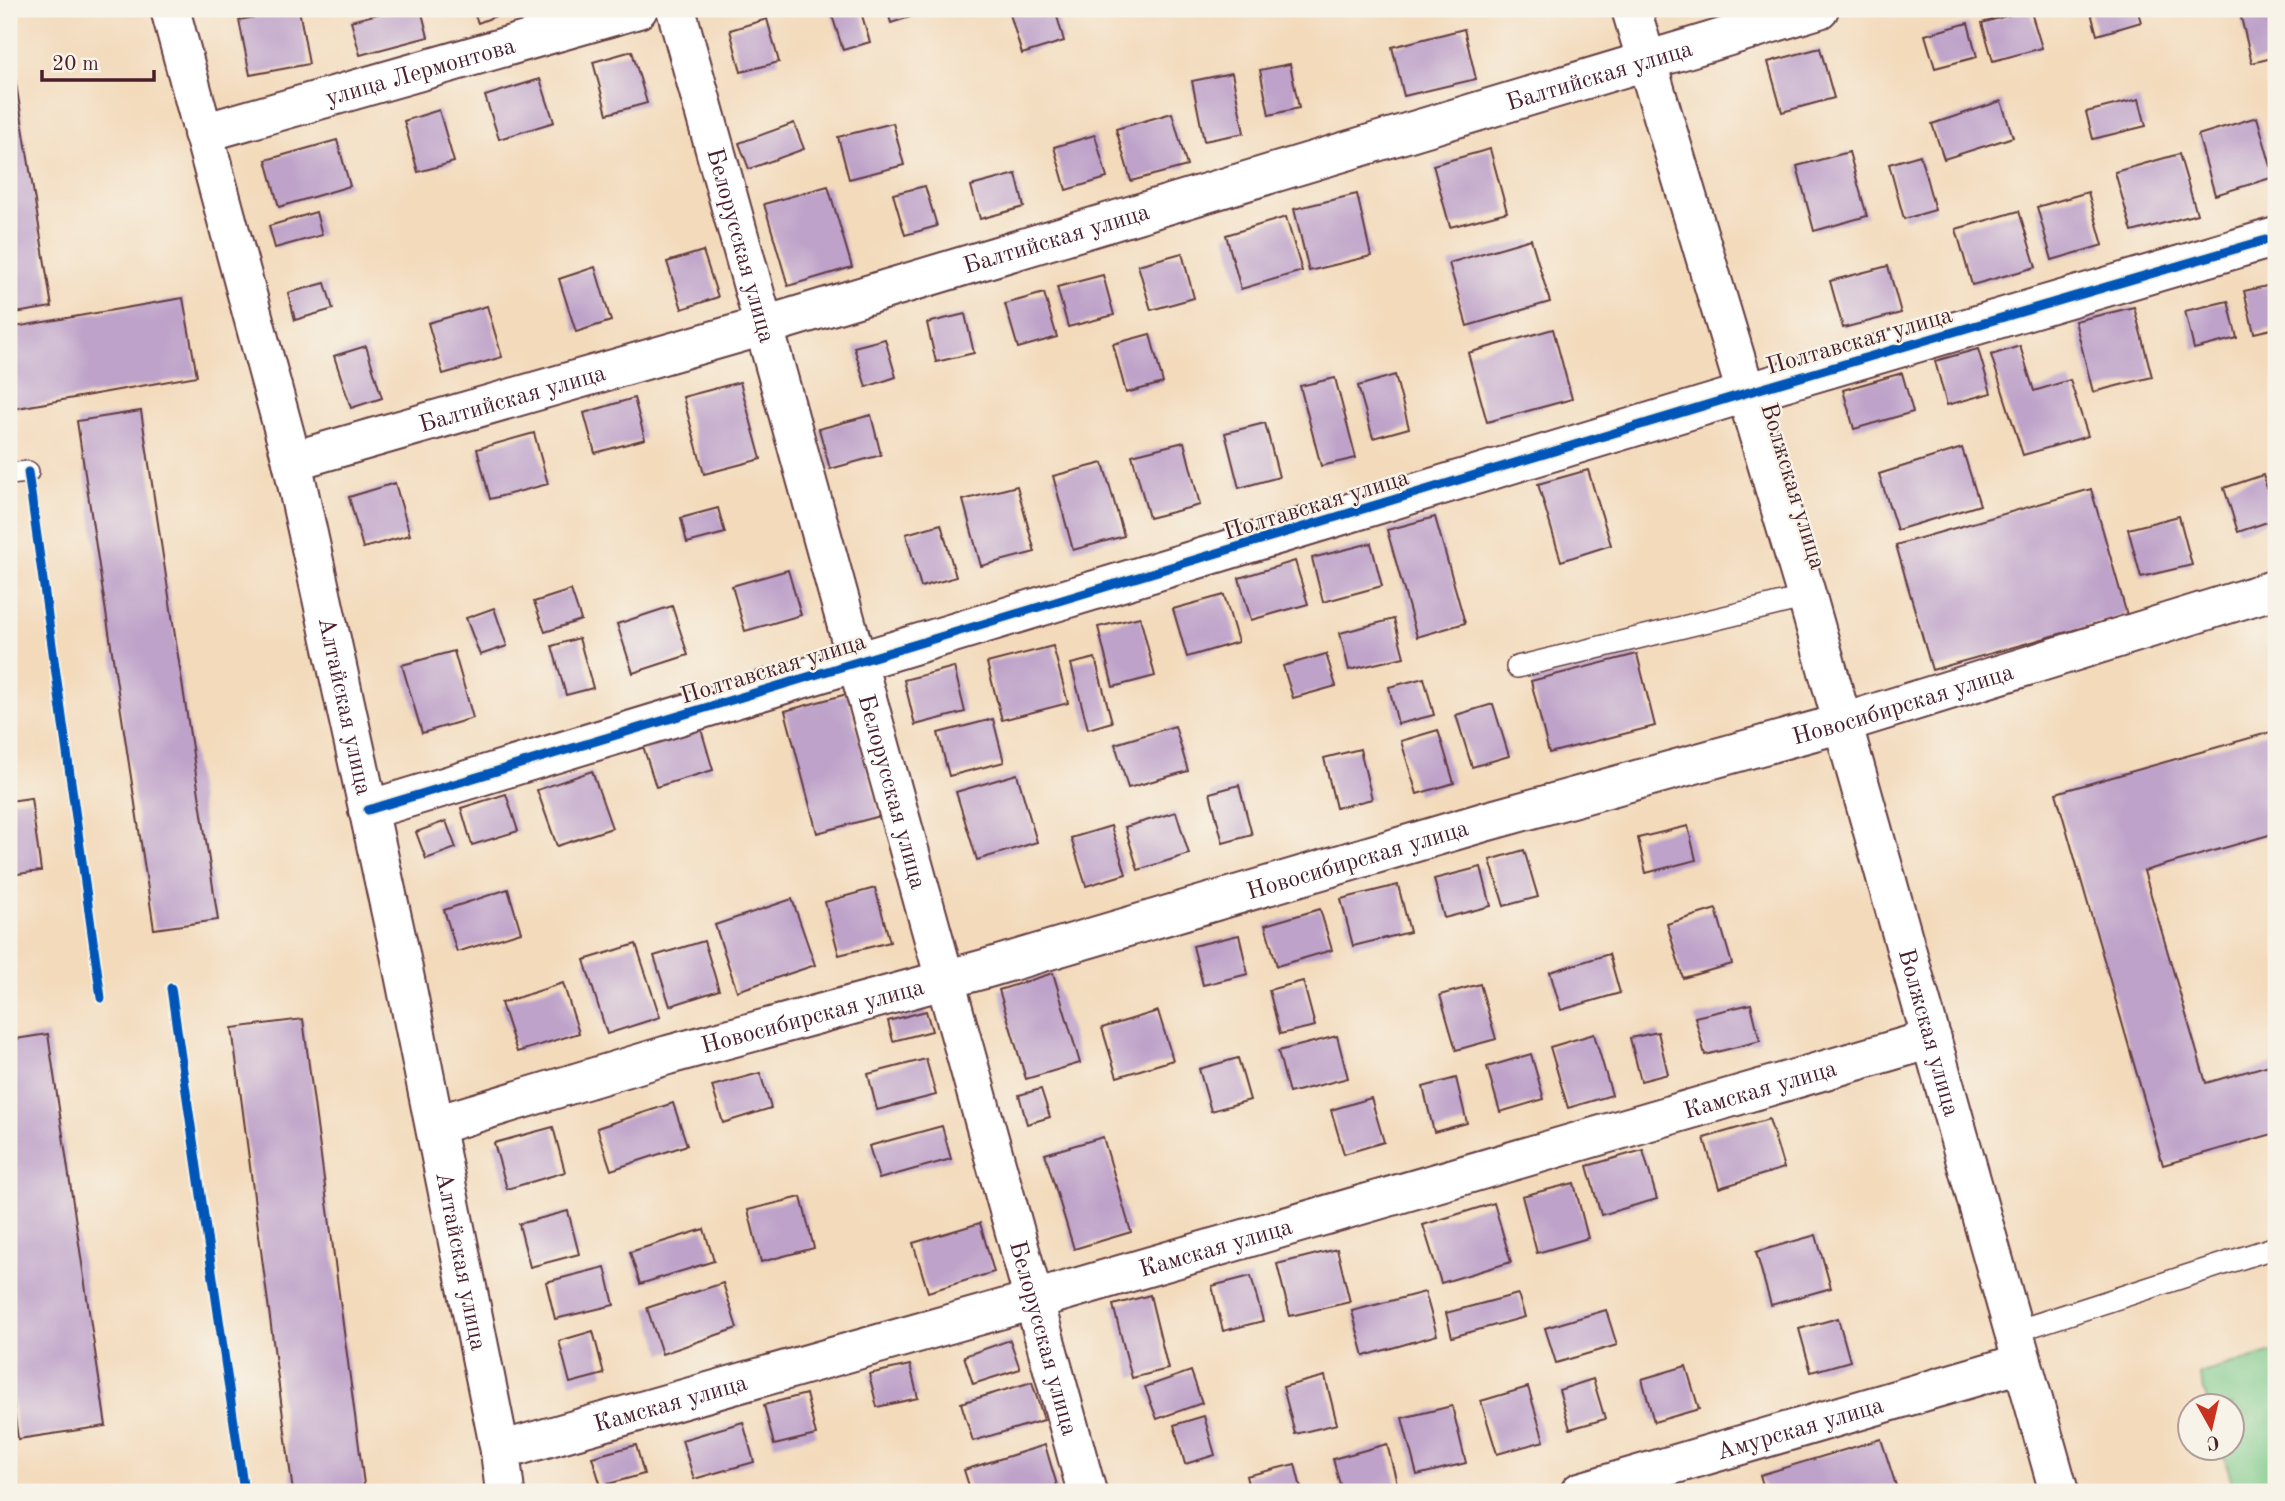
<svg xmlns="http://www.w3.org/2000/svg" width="2285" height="1501" viewBox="0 0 2285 1501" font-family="'Old Standard TT',serif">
<rect width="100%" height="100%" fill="#f7f3e8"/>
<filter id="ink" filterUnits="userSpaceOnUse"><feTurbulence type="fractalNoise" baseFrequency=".0143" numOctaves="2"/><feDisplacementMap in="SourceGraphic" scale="14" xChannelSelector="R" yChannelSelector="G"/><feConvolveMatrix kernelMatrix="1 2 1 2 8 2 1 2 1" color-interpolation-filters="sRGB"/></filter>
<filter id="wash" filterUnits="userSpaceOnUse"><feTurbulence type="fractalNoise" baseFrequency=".00686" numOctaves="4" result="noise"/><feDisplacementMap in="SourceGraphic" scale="28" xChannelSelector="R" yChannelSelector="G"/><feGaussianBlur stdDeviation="1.57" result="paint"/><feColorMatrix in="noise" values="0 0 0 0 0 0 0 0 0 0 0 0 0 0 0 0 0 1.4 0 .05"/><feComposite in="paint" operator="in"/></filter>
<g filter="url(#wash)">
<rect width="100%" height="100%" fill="#f3dabb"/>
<path fill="#7bc989" stroke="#62745a" stroke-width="2" d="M2276 1351V1492H2235L2222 1449 2232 1448V1406H2209L2199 1374Z"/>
<g id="blocks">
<g fill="#bea2c9">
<path d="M299 9 309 64 250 75 239 20Z"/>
<path d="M397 9H421L428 37 360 55 351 21Z"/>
<path d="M472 9H514L478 23Z"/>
<path d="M830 9H860L870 42 843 50Z"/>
<path d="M887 9H935L891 23Z"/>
<path d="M1027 9H1055L1064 41 1022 54 1010 14Z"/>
<path d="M2030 9 2042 48 1993 61 1982 23Z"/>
<path d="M2090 9H2137L2141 22 2097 35Z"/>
<path d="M2239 9H2276V57L2252 63Z"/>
<path d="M767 19 779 62 741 72 730 30Z"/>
<path d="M1968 23 1977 57 1935 68 1925 35Z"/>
<path d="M1464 29 1476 79 1404 96 1392 47Z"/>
<path d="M9 40 52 307 9 314Z"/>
<path d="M1820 48 1834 98 1782 112 1768 62Z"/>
<path d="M632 51 647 103 607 114 593 62Z"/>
<path d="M1290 64 1299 108 1269 115 1260 70Z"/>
<path d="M1232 73 1244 133 1204 141 1192 81Z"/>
<path d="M540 79 554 122 499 139 485 96Z"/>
<path d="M2139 99 2146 126 2093 139 2086 112Z"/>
<path d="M2001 101 2013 137 1944 159 1932 124Z"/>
<path d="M439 110 454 162 418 172 404 121Z"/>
<path d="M1172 113 1187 166 1131 181 1116 129Z"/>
<path d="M2257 117 2274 177 2215 195 2198 135Z"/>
<path d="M794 123 804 149 749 169 739 143Z"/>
<path d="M893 123 904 165 849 179 838 137Z"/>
<path d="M1095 135 1107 178 1066 190 1054 147Z"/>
<path d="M337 140 350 186 279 207 266 160Z"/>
<path d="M1490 149 1507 212 1450 227 1433 165Z"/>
<path d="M1849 152 1867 216 1814 231 1797 166Z"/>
<path d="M2179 154 2197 214 2132 232 2115 172Z"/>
<path d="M1920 155 1935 210 1904 219 1889 164Z"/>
<path d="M1016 174 1024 207 980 219 971 186Z"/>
<path d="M828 186 852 267 788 286 764 204Z"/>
<path d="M925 186 937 226 905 235 893 194Z"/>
<path d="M2088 192 2103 245 2052 260 2037 207Z"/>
<path d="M1357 194 1371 256 1309 271 1294 209Z"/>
<path d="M2019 211 2036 267 1972 285 1956 229Z"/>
<path d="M316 212 322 235 275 248 269 226Z"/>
<path d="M1286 217 1302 271 1241 289 1226 235Z"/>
<path d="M1531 239 1550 302 1467 326 1449 263Z"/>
<path d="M703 251 718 297 682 309 667 262Z"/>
<path d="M1182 253 1194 298 1151 310 1138 265Z"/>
<path d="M1888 266 1901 313 1843 328 1830 281Z"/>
<path d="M595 267 611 321 576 332 559 279Z"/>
<path d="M1103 275 1114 315 1068 327 1057 287Z"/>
<path d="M325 283 333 309 295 320 288 293Z"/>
<path d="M2276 284V328L2254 333 2244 291Z"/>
<path d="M1044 293 1057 337 1018 348 1005 304Z"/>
<path d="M183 298 197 376 12 409 9 391V328Z"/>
<path d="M2228 301 2237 338 2194 349 2185 311Z"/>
<path d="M487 306 502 357 443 374 428 323Z"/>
<path d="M2134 307 2152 377 2093 392 2075 321Z"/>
<path d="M965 314 974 353 936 362 927 323Z"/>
<path d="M1553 329 1572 399 1487 422 1468 353Z"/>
<path d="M1150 334 1163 383 1126 393 1113 344Z"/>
<path d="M885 339 896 377 866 387 854 347Z"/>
<path d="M366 346 382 398 351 408 334 356Z"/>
<path d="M2020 346 2034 391 2070 380 2088 436 2023 455 1991 355Z"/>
<path d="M1978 349 1991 393 1947 405 1935 361Z"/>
<path d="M1902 373 1913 412 1854 429 1843 390Z"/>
<path d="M1395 375 1409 428 1373 438 1358 386Z"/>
<path d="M1335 378 1356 458 1321 466 1300 386Z"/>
<path d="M740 382 761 459 704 474 683 397Z"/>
<path d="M634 398 645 439 595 453 584 413Z"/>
<path d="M141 411 218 920 154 929 77 421Z"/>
<path d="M871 415 881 455 830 469 819 429Z"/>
<path d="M1265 423 1279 477 1239 488 1225 433Z"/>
<path d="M534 433 548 484 490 499 477 449Z"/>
<path d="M1184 442 1200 505 1149 518 1132 455Z"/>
<path d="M1962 448 1980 505 1897 530 1879 474Z"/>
<path d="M1103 463 1124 536 1073 550 1053 476Z"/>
<path d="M1588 470 1611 545 1561 561 1538 484Z"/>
<path d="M2263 475 2276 519 2238 532 2224 488Z"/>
<path d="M395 483 410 535 363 548 349 497Z"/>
<path d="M1017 486 1035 552 981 566 963 500Z"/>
<path d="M2091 489 2127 615 1932 670 1896 545Z"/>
<path d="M718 508 725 533 687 543 681 518Z"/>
<path d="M2179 516 2192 565 2141 577 2128 529Z"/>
<path d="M1435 517 1465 623 1417 637 1387 530Z"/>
<path d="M941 524 956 577 921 587 906 534Z"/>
<path d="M1371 543 1382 586 1323 602 1312 558Z"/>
<path d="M1295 561 1308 604 1251 620 1239 578Z"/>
<path d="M788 570 801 615 745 631 732 586Z"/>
<path d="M571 590 581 620 545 632 534 602Z"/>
<path d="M1224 595 1238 642 1187 657 1173 609Z"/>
<path d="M672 606 688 655 633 673 617 624Z"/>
<path d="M494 608 507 646 480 655 466 618Z"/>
<path d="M1140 617 1155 676 1113 687 1098 627Z"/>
<path d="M1394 619 1404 657 1349 670 1340 633Z"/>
<path d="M579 638 593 688 566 695 552 646Z"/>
<path d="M1053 646 1068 703 1002 720 987 663Z"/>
<path d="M454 651 473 718 422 733 402 665Z"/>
<path d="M1326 654 1336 686 1293 698 1283 666Z"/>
<path d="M1637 654 1655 726 1549 753 1531 681Z"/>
<path d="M1095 658 1112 722 1088 729 1071 664Z"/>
<path d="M954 667 965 712 915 725 904 680Z"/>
<path d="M1424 678 1434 715 1398 724 1389 687Z"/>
<path d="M847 694 880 816 817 833 785 711Z"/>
<path d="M1493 704 1509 756 1472 767 1456 715Z"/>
<path d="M993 719 1004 762 949 776 938 733Z"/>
<path d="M1175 726 1188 771 1128 788 1115 744Z"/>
<path d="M701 729 713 770 656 787 643 746Z"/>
<path d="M1438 730 1454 783 1417 794 1401 741Z"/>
<path d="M2271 732 2276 750V833L2144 871 2206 1083 2276 1063V1133L2163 1165 2056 793Z"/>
<path d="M1360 749 1372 799 1336 808 1324 758Z"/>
<path d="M592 771 612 828 557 846 537 790Z"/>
<path d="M1017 774 1037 842 977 860 956 792Z"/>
<path d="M1239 785 1252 835 1223 843 1210 793Z"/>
<path d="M506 794 518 831 472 845 461 808Z"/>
<path d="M31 798 41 871 9 875V801Z"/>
<path d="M1176 812 1189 854 1138 870 1125 827Z"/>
<path d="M446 821 456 848 426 859 416 832Z"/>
<path d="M1111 826 1126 874 1086 886 1071 838Z"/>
<path d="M1688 826 1696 860 1646 873 1638 838Z"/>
<path d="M1524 850 1538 897 1504 906 1490 860Z"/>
<path d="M1481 867 1491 906 1444 918 1434 879Z"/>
<path d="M1398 885 1410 932 1353 946 1341 899Z"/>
<path d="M875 888 890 942 839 955 825 902Z"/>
<path d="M508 889 521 932 457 952 444 910Z"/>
<path d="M792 899 815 965 737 991 715 925Z"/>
<path d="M1320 909 1332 950 1277 966 1265 925Z"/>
<path d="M1716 909 1732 964 1683 978 1667 924Z"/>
<path d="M1239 935 1248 974 1203 985 1193 946Z"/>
<path d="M704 941 719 990 670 1006 654 956Z"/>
<path d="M636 944 660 1017 607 1034 584 960Z"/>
<path d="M1609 954 1620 993 1561 1010 1550 972Z"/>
<path d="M1053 973 1080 1063 1026 1079 999 990Z"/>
<path d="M1303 981 1315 1026 1280 1034 1269 990Z"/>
<path d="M563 983 579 1033 517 1052 501 1003Z"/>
<path d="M1480 984 1496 1039 1456 1050 1440 995Z"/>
<path d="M1751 1004 1760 1041 1705 1055 1695 1017Z"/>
<path d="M926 1011 932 1031 893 1041 888 1021Z"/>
<path d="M1158 1011 1173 1060 1117 1077 1102 1028Z"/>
<path d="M303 1019 365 1492H293L257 1220 232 1028Z"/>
<path d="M1658 1032 1668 1074 1641 1081 1630 1038Z"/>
<path d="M48 1034 106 1426 18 1439 9 1372V1040Z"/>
<path d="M1594 1034 1612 1095 1568 1108 1550 1047Z"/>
<path d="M1337 1036 1348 1078 1289 1093 1278 1051Z"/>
<path d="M1531 1054 1544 1099 1500 1112 1487 1067Z"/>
<path d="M1238 1058 1250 1100 1211 1111 1199 1069Z"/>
<path d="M926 1059 936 1095 877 1110 868 1074Z"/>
<path d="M760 1073 771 1108 723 1123 712 1086Z"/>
<path d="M1456 1078 1467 1123 1434 1132 1423 1087Z"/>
<path d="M1041 1089 1050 1117 1027 1124 1019 1095Z"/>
<path d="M1371 1098 1384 1142 1344 1154 1331 1110Z"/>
<path d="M673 1103 687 1145 611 1170 597 1128Z"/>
<path d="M1769 1119 1784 1168 1719 1188 1704 1138Z"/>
<path d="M942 1126 951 1159 879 1179 869 1146Z"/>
<path d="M553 1127 565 1172 507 1189 494 1143Z"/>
<path d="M1103 1137 1131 1232 1074 1249 1045 1154Z"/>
<path d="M1643 1150 1657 1199 1601 1215 1587 1166Z"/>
<path d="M1574 1183 1588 1238 1537 1253 1522 1196Z"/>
<path d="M801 1197 814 1248 761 1262 748 1210Z"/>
<path d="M1494 1203 1511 1262 1441 1283 1423 1225Z"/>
<path d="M568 1211 579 1254 530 1267 519 1224Z"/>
<path d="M980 1223 994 1272 928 1292 913 1243Z"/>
<path d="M704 1229 714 1261 640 1284 630 1252Z"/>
<path d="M1816 1235 1831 1288 1771 1305 1756 1252Z"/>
<path d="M1337 1249 1350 1302 1290 1316 1277 1264Z"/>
<path d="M605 1267 614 1305 555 1319 546 1282Z"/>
<path d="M1251 1276 1263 1321 1223 1331 1212 1286Z"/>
<path d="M723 1283 737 1328 662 1354 647 1308Z"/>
<path d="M1425 1292 1437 1335 1364 1356 1352 1311Z"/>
<path d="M1518 1294 1525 1317 1452 1337 1446 1313Z"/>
<path d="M1150 1295 1168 1369 1132 1378 1113 1305Z"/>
<path d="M1606 1310 1617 1345 1556 1363 1545 1328Z"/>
<path d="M1838 1318 1850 1361 1811 1372 1799 1329Z"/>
<path d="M593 1331 604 1374 570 1383 559 1341Z"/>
<path d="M1010 1340 1020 1369 973 1384 964 1356Z"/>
<path d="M910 1365 918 1398 877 1407 869 1374Z"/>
<path d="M1686 1366 1699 1409 1654 1422 1642 1379Z"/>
<path d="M1191 1371 1202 1403 1157 1419 1145 1387Z"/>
<path d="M1325 1376 1337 1424 1295 1434 1283 1387Z"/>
<path d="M1593 1379 1605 1419 1570 1429 1559 1390Z"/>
<path d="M1032 1382 1044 1420 973 1441 961 1403Z"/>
<path d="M1528 1387 1544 1441 1497 1454 1481 1401Z"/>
<path d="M806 1394 816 1435 774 1445 764 1405Z"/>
<path d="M1452 1406 1466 1463 1417 1475 1402 1418Z"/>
<path d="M1204 1416 1215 1455 1185 1464 1174 1425Z"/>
<path d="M743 1422 754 1462 694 1479 682 1440Z"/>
<path d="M1881 1439 1898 1492H1765L1760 1475Z"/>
<path d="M1387 1444 1399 1491 1342 1492 1333 1459Z"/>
<path d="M636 1445 644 1474 601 1486 592 1457Z"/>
<path d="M1045 1445 1059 1492H971L964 1470Z"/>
<path d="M1295 1464 1302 1492H1250L1246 1476Z"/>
</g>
</g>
</g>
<g filter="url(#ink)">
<use href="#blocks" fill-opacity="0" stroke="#633b41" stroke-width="2"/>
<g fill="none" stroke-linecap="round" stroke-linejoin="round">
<g stroke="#633b41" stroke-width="24">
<g id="service">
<path d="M9 474 28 472"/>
<path d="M1517 667 1807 597"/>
<path d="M2013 1332 2276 1247"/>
</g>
</g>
<g stroke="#633b41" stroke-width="42">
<g id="minor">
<path id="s1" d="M170 9 292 461 400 954 500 1451 505 1492"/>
<path id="s2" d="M676 9 1087 1492"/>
<path id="s3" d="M203 133 638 9"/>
<path id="s4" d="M292 461 764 326 1819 9"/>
<path d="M368 810 1746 393 2276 237"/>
<path id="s5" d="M436 1125 668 1055 988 968 1484 822 1843 723 2276 589"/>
<path id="s6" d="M500 1451 1034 1300 1932 1039"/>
<path id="s7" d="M1580 1492 2022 1363"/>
</g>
</g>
<g stroke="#633b41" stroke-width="42">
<g id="tertiary">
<path id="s8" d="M1631 9 1807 597 2059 1492"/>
</g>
</g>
<use href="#service" stroke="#fff" stroke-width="21"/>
<use href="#minor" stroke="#fff" stroke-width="38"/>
<use href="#tertiary" stroke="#fff" stroke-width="38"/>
<g stroke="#f7f3e8" stroke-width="13">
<g id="cycleway">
<path d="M28 472 101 998"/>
<path d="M368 810 1746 393 2276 237"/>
<path d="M171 988 244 1492"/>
</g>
</g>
<use href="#cycleway" stroke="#0057b8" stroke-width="9"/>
</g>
</g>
<g text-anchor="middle" stroke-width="5" stroke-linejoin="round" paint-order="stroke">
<g font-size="24" fill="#4a1f2b" stroke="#f7f3e8">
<text dy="8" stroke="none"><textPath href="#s3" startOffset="226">улица Лермонтова</textPath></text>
<text dy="8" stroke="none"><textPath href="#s4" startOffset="1363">Балтийская улица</textPath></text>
<text dy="8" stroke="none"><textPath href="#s4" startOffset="796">Балтийская улица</textPath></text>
<text dy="8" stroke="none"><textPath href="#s2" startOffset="245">Белорусская улица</textPath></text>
<text transform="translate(1859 340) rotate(-16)" y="8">Полтавская улица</text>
<text dy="8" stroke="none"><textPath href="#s4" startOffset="229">Балтийская улица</textPath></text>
<text transform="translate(1794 486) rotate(73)" y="8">Волжская улица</text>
<text transform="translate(1316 504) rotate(-17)" y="8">Полтавская улица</text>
<text transform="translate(773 668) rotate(-17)" y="8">Полтавская улица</text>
<text dy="8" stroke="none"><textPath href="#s5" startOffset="1526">Новосибирская улица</textPath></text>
<text dy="8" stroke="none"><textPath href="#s1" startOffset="719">Алтайская улица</textPath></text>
<text dy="8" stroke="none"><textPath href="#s2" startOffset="812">Белорусская улица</textPath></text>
<text dy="8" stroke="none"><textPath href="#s5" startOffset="959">Новосибирская улица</textPath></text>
<text dy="8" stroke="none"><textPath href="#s5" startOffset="392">Новосибирская улица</textPath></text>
<text dy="8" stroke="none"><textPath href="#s8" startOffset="1066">Волжская улица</textPath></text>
<text dy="8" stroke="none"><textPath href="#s6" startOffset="1311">Камская улица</textPath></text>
<text dy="8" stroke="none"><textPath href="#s6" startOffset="744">Камская улица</textPath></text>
<text dy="8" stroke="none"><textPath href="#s1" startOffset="1286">Алтайская улица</textPath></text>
<text dy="8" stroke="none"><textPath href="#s2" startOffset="1379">Белорусская улица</textPath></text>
<text dy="8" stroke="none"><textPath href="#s6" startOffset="177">Камская улица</textPath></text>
<text dy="8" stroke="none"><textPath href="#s7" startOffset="229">Амурская улица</textPath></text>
</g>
</g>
<rect width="2285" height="1501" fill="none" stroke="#f7f3e8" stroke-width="35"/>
<g transform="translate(2211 1427) rotate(172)"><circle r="33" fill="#f7f3e8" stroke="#b29e9c" stroke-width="2"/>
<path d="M0-5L12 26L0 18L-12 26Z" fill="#c8321e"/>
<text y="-10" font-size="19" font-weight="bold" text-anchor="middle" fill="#4a1f2b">С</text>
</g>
<path d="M42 70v10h112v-10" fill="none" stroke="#4a1f2b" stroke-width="3.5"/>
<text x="52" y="70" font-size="21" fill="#4a1f2b" stroke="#f7f3e8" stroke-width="5" paint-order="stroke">20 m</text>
</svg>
